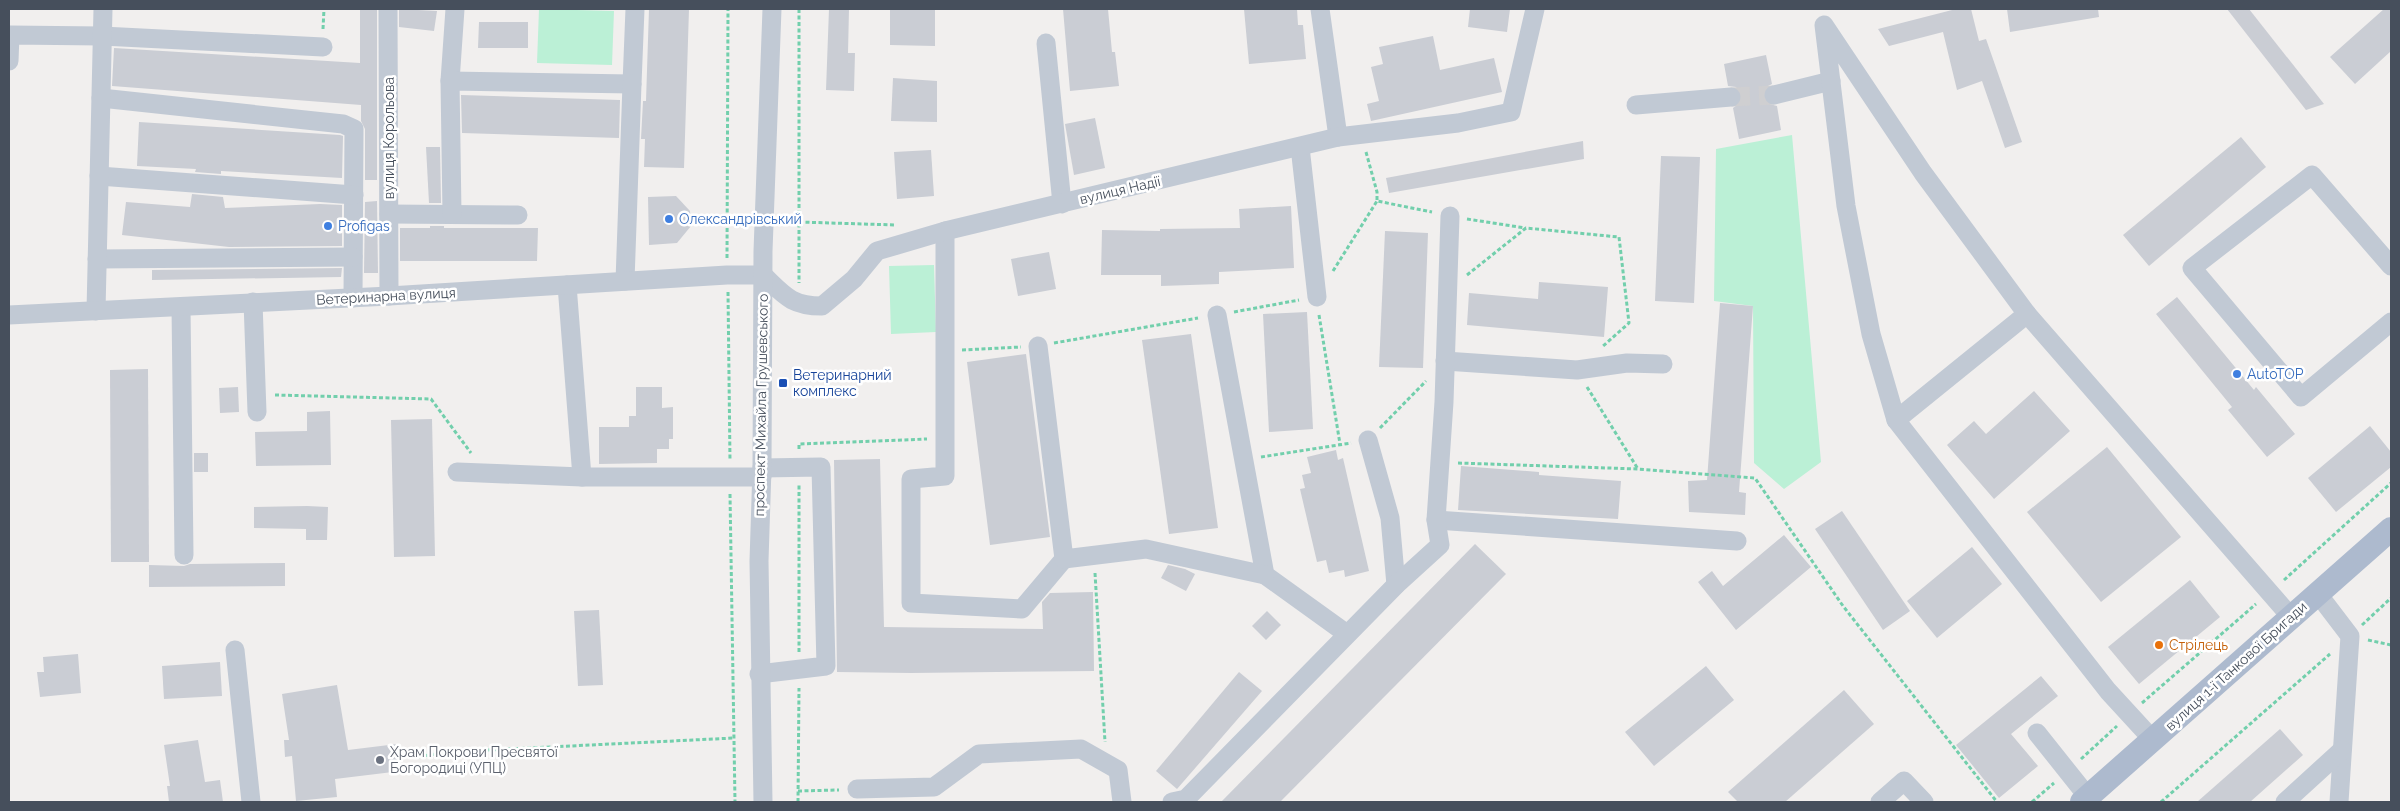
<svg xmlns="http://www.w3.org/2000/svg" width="2400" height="811" viewBox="0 0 2400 811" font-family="Raleway,sans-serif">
<rect width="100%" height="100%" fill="#f1efee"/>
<g fill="#bbf0d6">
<path d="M539 9 614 11 612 65 537 63Z"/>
<path d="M1792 135 1821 462 1784 489 1754 463 1753 306 1714 301 1716 149Z"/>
<path d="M934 265 936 332 891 334 889 266Z"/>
</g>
<g fill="#cacdd4">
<path d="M360 9H377V180H365V129L361 121V105L112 86 114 48 360 63Z"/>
<path d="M399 9 437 11 434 31 399 27Z"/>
<path d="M649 9H689L684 168 644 167 645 139H641L643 101H646Z"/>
<path d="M829 9H849L848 53H855L854 91 826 90Z"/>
<path d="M890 9H935V46L890 45Z"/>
<path d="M1063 9H1108L1112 52H1115L1119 86 1070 91Z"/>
<path d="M1244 9H1297L1298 25H1303L1306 59 1249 64Z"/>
<path d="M1470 9H1510L1507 32 1468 27Z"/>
<path d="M1956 9H1971L1979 41 1986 39 2022 142 2005 148 1982 81 1957 90 1943 32 1889 46 1878 29Z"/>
<path d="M2007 9H2098L2099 17 2010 32Z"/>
<path d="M2227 9H2249L2324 104 2306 110Z"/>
<path d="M2384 9H2391V51L2355 84 2330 57Z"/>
<path d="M479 22H528V48H478Z"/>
<path d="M1433 36 1440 70 1494 58 1502 92 1371 121 1367 104 1379 101 1371 67 1383 64 1379 47Z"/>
<path d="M1766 55 1772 84 1766 87 1763 97 1766 103 1777 106 1781 130 1739 139 1733 108 1741 102 1742 96 1736 87 1728 86 1724 64Z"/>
<path d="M893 78 937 81V122L891 121Z"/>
<path d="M461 95 620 100 619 138 462 133Z"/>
<path d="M1095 118 1105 168 1074 175 1065 124Z"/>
<path d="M139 122 340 135 343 136 342 178 221 171V174L195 172 196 169 137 166Z"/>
<path d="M2241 137 2266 167 2149 266 2123 235Z"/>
<path d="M1583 141 1584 159 1389 193 1386 178Z"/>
<path d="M426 147H440L441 203H429Z"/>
<path d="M931 150 934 196 897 199 894 152Z"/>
<path d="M1661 156 1700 157 1694 303 1655 301Z"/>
<path d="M192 194 223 197 225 208 320 204 342 205V246L229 247 122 235 126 202 190 207Z"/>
<path d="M676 196 690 211 691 226 677 243 649 245 648 197Z"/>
<path d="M377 201 378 273H364L365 202Z"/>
<path d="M1291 206 1294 268 1219 272V284L1161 286V275H1101L1102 230 1160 231V229L1240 228 1239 209Z"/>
<path d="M430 226H444V228H538L537 261H400V228H430Z"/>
<path d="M1385 231 1428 233 1423 368 1379 367Z"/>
<path d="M1049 252 1056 289 1018 296 1011 259Z"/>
<path d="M342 268 341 277 152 280V270Z"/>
<path d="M1539 282 1608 287 1604 337 1467 325 1469 293 1538 299Z"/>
<path d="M2177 297 2254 390 2256 387 2295 434 2267 457 2228 410 2232 407 2156 314Z"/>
<path d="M1720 303 1753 306 1739 492 1746 493 1745 515 1689 512 1688 481 1707 480Z"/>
<path d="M1307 312 1313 429 1269 432 1263 314Z"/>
<path d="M1191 334 1218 528 1169 534 1142 340Z"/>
<path d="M1026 354 1050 537 990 545 967 362Z"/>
<path d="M148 369 149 562H111L110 370Z"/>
<path d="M238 387 239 412 220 413 219 388Z"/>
<path d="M636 387H662V408L673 407V439H669V449H657V463L599 464V427H629V416H636Z"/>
<path d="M2034 391 2070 431 1994 499 1947 445 1974 421 1986 434Z"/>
<path d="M330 411 331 465 256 466 255 432 307 431V412Z"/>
<path d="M432 419 435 556 394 557 391 420Z"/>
<path d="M2370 426 2391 452V467L2336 512 2308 478Z"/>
<path d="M2107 447 2181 537 2101 602 2027 512Z"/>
<path d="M1336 450 1338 460 1343 458 1369 571 1345 577 1344 570 1329 573 1326 560 1317 562 1300 489 1305 488 1302 475 1311 473 1307 457Z"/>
<rect x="194" y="453" width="14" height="19"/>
<path d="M880 459 884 627 1043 629 1042 602 1050 593 1093 592 1094 671 911 673 837 672 834 460Z"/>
<path d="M1461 466 1539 472V475L1621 481 1618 519 1458 510Z"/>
<path d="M307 506 328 507 327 540H306V529L254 528V507Z"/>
<path d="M1842 511 1910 611 1883 630 1815 529Z"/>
<path d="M1784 535 1811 567 1736 630 1698 582 1712 571 1723 586Z"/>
<path d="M1475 544 1506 574 1280 802H1221Z"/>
<path d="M1972 547 2002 584 1937 638 1907 601Z"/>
<path d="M285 563V586L149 587V565L184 566 190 564Z"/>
<path d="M1168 565 1185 569 1195 574 1186 591 1161 578Z"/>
<path d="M2190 580 2220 617 2139 684 2108 647Z"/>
<path d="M599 610 603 685 578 686 574 611Z"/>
<path d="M1267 611 1281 625 1266 640 1252 626Z"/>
<path d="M78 654 81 693 40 697 37 672H44L43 657Z"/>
<path d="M220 662 222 696 164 699 162 666Z"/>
<path d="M1706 666 1734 700 1654 766 1625 732Z"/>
<path d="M1239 672 1262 691 1177 789 1156 771Z"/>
<path d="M2041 676 2058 696 2011 734 2038 766 1999 798 1956 745Z"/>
<path d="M337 685 348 750 397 744 401 771 335 779 337 797 296 801 292 756 285 757 284 740H289L282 694Z"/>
<path d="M1844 690 1874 724 1785 802H1738L1728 792Z"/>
<path d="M2280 729 2303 755 2250 802H2197Z"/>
<path d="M198 740 205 782 220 780 223 802H169L167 786H170L164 745Z"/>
</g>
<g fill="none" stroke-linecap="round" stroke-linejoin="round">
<path stroke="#cfcfd1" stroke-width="19" stroke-dasharray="19 9" stroke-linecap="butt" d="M1731 97 1774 95"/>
<g stroke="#72cfac" stroke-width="3" stroke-dasharray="4 2.5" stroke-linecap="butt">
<path d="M799 9V283"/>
<path d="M323 29 324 9"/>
<path d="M1366 152 1377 192V201L1432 212"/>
<path d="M1467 219 1525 228"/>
<path d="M799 222 896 225"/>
<path d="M727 258 728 9"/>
<path d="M1333 271 1377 201"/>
<path d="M1467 275 1526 228 1619 237 1629 323 1602 347"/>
<path d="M728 292 730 461"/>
<path d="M1234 312 1299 300"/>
<path d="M1319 315 1340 444"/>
<path d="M1054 343 1198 318"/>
<path d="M962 350 1021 347"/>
<path d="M1587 387 1638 469"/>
<path d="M275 395 431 399 471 453"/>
<path d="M1380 428 1426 381"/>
<path d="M799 449V444L927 439"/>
<path d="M1261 457 1351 443"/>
<path d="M1458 463 1638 469 1755 478 1843 606 1997 802"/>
<path d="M730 494 735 802"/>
<path d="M1095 573 1105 742"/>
<path d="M2284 580 2391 483"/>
<path d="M2362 625 2391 598"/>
<path d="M2368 640 2391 645"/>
<path d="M799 652V485"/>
<path d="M2142 703 2256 604"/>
<path d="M417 757 447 752 734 738"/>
<path d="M2081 759 2117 726"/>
<path d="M798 791 839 790"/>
<path d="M798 802 799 688"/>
<path d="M2032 802 2054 783"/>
<path d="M2161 802 2330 654"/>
</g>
<g stroke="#c1c9d4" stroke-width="19">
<path d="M388 9 389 296"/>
<path d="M1320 9 1338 137"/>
<path d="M1046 43 1062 204"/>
<path d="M9 61 10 35 102 36 323 47"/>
<path d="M450 81 455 9"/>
<path d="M1774 95 1831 81"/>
<path d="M101 98 343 124 354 129 353 298"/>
<path d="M1636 105 1731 97"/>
<path d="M1300 147 1317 297"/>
<path d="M99 176 354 195"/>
<path d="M389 214 518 215"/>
<path d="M452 214 450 81 632 84 635 9"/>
<path d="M945 231V476L911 479V603L1022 609 1064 559"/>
<path d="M97 259 353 257"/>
<path d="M2391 266 2312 175 2192 268 2301 397 2391 322"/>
<path d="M625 281 632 84"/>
<path d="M567 285 582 477"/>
<path d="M253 302 257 412"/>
<path d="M181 307 184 555"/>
<path d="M96 311 103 9"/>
<path d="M9 315 389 296 727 275H763C784 295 791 306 822 306L854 279 877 251 945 231 1338 137 1458 123 1511 112 1535 9"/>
<path d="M1217 315 1265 575 1347 634"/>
<path d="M1038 346 1064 559 1146 549 1265 575"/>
<path d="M1445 361 1577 370 1627 363 1663 364"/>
<path d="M1896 420 1871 334 1846 206 1824 25 1923 173 2027 314"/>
<path d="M1368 440 1390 518 1396 585"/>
<path d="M457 472 582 477H762"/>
<path d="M1436 520 1737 541"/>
<path d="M2318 594 2350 636 2339 802"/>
<path d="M235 650 251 802"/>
<path d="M759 674 826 666 821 467 762 468"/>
<path d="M2037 733 2088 797"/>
<path d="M2153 740 2108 691 1896 420 2027 314 2291 617"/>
<path d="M857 789 934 787 979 754 1081 749 1118 770 1122 802"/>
<path d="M763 802 759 561 762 468 763 251 772 9"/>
<path d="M1172 802 1186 799 1396 585 1440 545 1436 520 1444 402 1450 216"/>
<path d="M1880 802 1904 781 1924 802"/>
<path d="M2285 802 2342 750"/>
</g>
<path stroke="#adbace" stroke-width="24" d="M2082 802 2391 529"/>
</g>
<g fill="#3f7fe0" stroke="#fff" stroke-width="2">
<circle cx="669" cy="219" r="5"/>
<circle cx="328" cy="226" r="5"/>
<circle cx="2237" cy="374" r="5"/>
</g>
<rect fill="#1a4fb4" stroke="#fff" stroke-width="2" x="778" y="378" width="10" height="10" rx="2.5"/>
<circle fill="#e8710a" stroke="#fff" stroke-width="2" cx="2159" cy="645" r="5"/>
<circle fill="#6b7280" stroke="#fff" stroke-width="2" cx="380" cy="760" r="5"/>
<g text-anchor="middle" stroke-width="5" stroke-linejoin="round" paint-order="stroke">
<g font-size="14" fill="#464f5c" stroke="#fff">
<text transform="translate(389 138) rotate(-90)" y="5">вулиця Корольова</text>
<text transform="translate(1120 190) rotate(-13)" y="5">вулиця Надії</text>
<text transform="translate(386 296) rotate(-3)" y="5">Ветеринарна вулиця</text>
<text transform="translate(761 405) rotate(-89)" y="5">проспект Михайла Грушевського</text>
<text transform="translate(2236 666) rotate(-42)" y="5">вулиця 1-ї Танкової Бригади</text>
</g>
<g font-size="14" fill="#366cbe" stroke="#fff" text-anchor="start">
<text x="679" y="224">Олександрівський</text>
<text x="338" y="231">Profigas</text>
<text x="2247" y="379">AutoTOP</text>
</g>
<g font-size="14" fill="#164399" stroke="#fff" text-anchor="start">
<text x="793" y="380">Ветеринарний<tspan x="793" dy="16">комплекс</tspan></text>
</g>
<g font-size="14" fill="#c56008" stroke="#fff" text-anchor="start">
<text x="2169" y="650">Стрілець</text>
</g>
<g font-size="14" fill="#5b616d" stroke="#fff" text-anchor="start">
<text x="390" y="757">Храм Покрови Пресвятої<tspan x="390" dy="16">Богородиці (УПЦ)</tspan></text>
</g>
</g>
<rect width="2400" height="811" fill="none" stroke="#464f5c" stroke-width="20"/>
</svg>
